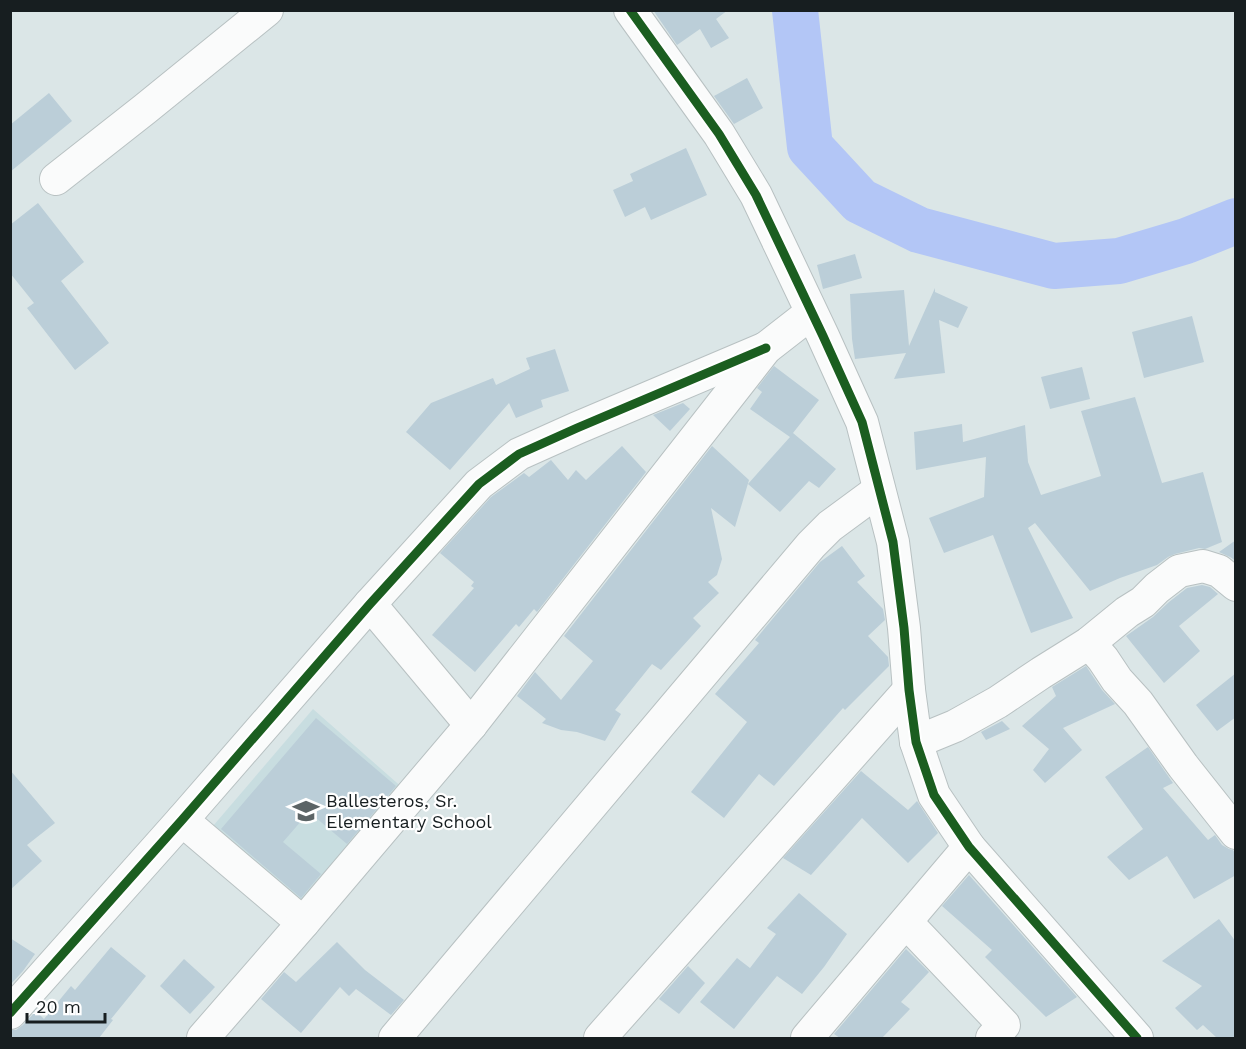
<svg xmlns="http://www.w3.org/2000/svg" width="1246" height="1049" viewBox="0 0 1246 1049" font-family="'Work Sans',sans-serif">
<rect width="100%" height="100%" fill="#dbe6e7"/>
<path fill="#c8dde0" d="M313 709 405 790 303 917 207 833Z"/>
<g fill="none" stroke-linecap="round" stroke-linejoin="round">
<path stroke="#b3c6f6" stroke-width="46" d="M795 10 810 147 860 201 919 230 1054 266 1119 261 1186 241 1236 221"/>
</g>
<g fill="#bbced8">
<path d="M653 10H728L716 19 729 38 711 48 700 29 677 45Z"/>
<path d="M747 78 763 108 734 124 714 96Z"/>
<path d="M49 93 72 121 10 172V125Z"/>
<path d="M686 148 707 195 651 220 645 207 625 217 613 190 633 181 630 174Z"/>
<path d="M38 203 84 262 61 281 109 343 75 370 27 308 34 303 10 273V225Z"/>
<path d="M855 254 862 278 823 289 817 265Z"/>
<path d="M935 288V292L968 307 958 328 939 320 945 373 894 379 906 353 855 359 852 339 850 294 904 290 909 346Z"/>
<path d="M1192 316 1204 362 1144 378 1132 332Z"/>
<path d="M555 349 569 391 541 400 543 407 516 418 509 403 450 470 406 432 431 403 493 378 496 385 530 369 526 358Z"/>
<path d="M774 366 819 400 793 433 836 469 819 488 809 481 780 512 748 484 790 437 750 409 762 392 757 388Z"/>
<path d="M1082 367 1090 399 1050 409 1041 377Z"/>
<path d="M1135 397 1162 483 1203 472 1222 542 1205 549 1199 548 1175 554 1168 557 1157 565 1120 578 1090 591 1035 523 1028 528 1073 618 1031 633 993 535 944 553 929 518 984 497 986 457 916 470 914 432 962 424 963 442 1025 425 1028 462 1041 495 1101 476 1081 411Z"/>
<path d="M683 403 690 409 670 431 653 415Z"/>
<path d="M622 446 646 472 537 612 534 609 519 627 516 624 475 672 432 635 474 588 471 586 474 582 440 553 491 497 524 473 529 477 551 460 568 480 576 470 586 480Z"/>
<path d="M712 446 749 480 735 527 711 508 722 559 717 575 708 582 719 593 693 618 701 626 661 670 652 664 615 710 621 714 605 741 577 732 561 730 542 723 546 719 517 696 535 672 561 700 593 661 564 636Z"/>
<path d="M1236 540V561L1230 557 1219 552Z"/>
<path d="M842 546 865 576 857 582 883 609 885 620 868 636 888 657 889 666 845 710 843 708 774 786 759 774 724 818 691 792 747 722 715 694 759 643 755 640 820 562Z"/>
<path d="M1202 585 1210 587 1218 594 1179 626 1200 651 1164 683 1126 636 1153 617 1169 602 1187 588Z"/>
<path d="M1086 666 1102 690 1115 704 1063 728 1082 750 1045 783 1033 770 1049 749 1022 726 1056 696 1052 687Z"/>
<path d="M1236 673V717L1217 731 1196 705Z"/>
<path d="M316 718 396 786 347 844 309 812 283 842 321 874 301 898 221 829Z"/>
<path d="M1002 721 1010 729 986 740 981 732Z"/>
<path d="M1148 747 1173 783 1163 788 1208 840 1215 835 1222 845 1229 849 1233 850 1236 855V875L1194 899 1167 856 1129 880 1107 857 1143 829 1105 777Z"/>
<path d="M10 770 55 823 27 845 42 861 10 890Z"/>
<path d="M861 771 908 810 917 801 938 833 908 863 862 818 811 875 783 858Z"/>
<path d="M969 875 1077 997 1046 1017 985 957 992 950 942 906Z"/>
<path d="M799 893 847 934 824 967 802 994 777 976 734 1029 700 1002 737 958 750 968 776 934 767 928Z"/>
<path d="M1219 919 1236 942V1038H1217L1203 1025 1197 1030 1175 1008 1202 986 1162 961Z"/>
<path d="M10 938 35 954 23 971 10 985Z"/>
<path d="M337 942 365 970 404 1000 391 1015 356 989 349 996 340 987 301 1033 261 999 284 972 296 982Z"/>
<path d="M111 947 146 976 111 1019 113 1020 99 1038H10V1030H16L23 1025 36 1011 44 1019 71 986 75 990Z"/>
<path d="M906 949 929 972 901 1002 910 1009 882 1038H840L834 1034Z"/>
<path d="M184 959 215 987 190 1014 160 986Z"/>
<path d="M688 966 705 983 679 1014 659 999Z"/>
</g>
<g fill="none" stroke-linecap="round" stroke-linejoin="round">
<g stroke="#b8c1c2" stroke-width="34">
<g id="minor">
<path d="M630 10 719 134 756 195 823 336 862 422 893 542 904 628 909 690 916 742 934 795 969 847 1137 1038"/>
<path d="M56 179 145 109 267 10"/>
<path d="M370 604 471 725"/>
<path d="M1089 643 1103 659 1117 680 1138 703 1183 766 1236 833"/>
<path d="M916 742 955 726 998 702 1041 673 1089 643 1127 612 1143 602 1157 588 1179 571 1203 566 1219 571 1236 585"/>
<path d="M182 820 303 923"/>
<path d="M906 922 1004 1025 992 1038"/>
<path d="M10 1013 182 820 370 604 479 484 519 454 577 428 766 348"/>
<path d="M203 1038 303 923 471 725 766 348 811 313"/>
<path d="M395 1038 811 545 830 526 879 490"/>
<path d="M600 1038 909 690"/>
<path d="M807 1038 969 847"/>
</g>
</g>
<use href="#minor" stroke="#fafbfb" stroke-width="32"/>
<g stroke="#fff" stroke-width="13">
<g id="cycleway">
<path d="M630 10 719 134 756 195 823 336 862 422 893 542 904 628 909 690 916 742 934 795 969 847 1137 1038"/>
<path d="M10 1013 182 820 370 604 479 484 519 454 577 428 766 348"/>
</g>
</g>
<use href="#cycleway" stroke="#1b5e20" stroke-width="9"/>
</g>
<defs>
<g id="school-bare" transform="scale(2.07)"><path d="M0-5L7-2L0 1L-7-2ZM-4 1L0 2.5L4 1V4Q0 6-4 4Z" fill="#5c6466" stroke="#fff" stroke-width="2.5" paint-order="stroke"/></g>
</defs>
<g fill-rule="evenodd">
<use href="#school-bare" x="306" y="811"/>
</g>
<g text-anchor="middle" stroke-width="4.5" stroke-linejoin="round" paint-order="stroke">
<g font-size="18" fill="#171e20" stroke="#fff" text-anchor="start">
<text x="326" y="807">Ballesteros, Sr.<tspan x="326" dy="21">Elementary School</tspan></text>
</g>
</g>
<rect width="1246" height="1049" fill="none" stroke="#171e20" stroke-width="24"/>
<path d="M27 1013v9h78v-9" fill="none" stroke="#171e20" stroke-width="3"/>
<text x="36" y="1013" font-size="18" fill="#171e20" stroke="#ffffff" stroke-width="4.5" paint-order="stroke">20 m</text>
</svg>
